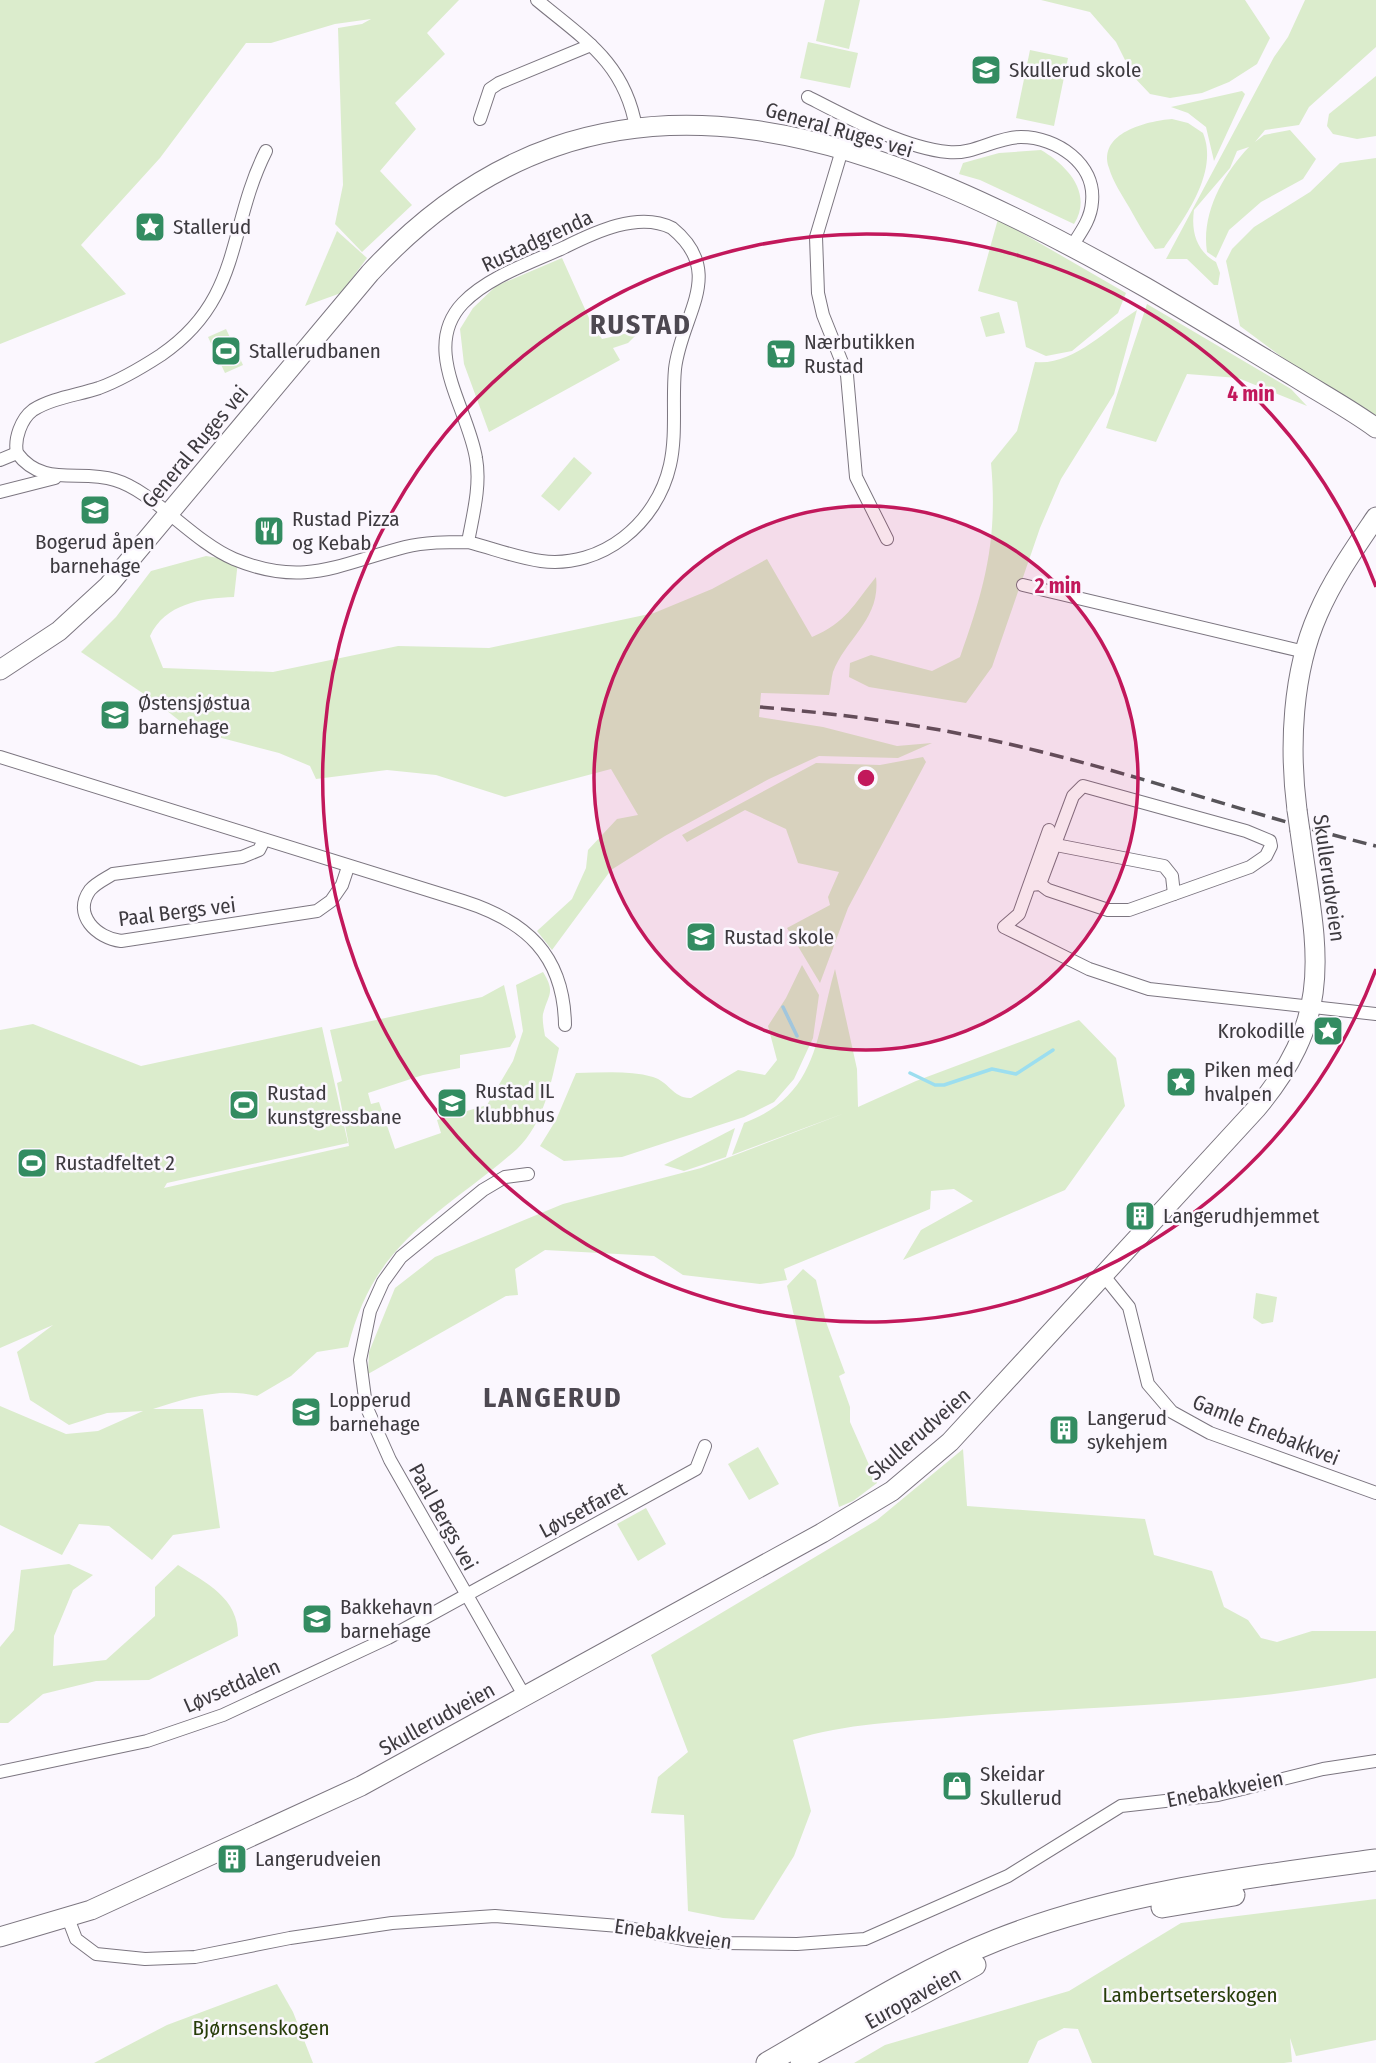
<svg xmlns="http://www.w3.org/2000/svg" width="1376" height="2063" viewBox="0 0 1376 2063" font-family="'Fira Sans Condensed',sans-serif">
<rect width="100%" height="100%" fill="#fbf7fe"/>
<g fill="#dbeccc">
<path d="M0 0H459L427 33 445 54 395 103 416 129 380 171 412 205 362 252 335 224 343 185 338 28 362 24 371 19 335 24 271 43H246L160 158 81 245 126 294 0 344Z"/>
<path d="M825 0H860L849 49 816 41Z"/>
<path d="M1041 0H1245L1270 38 1257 64 1229 82 1202 93 1170 98 1150 94 1133 76 1116 42 1090 12Z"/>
<path d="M1305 0H1376V47L1309 107 1299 125 1265 130 1255 142 1264 135 1290 130 1316 159 1303 179 1261 202 1229 230 1216 258 1207 252C1201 214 1223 174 1249 147L1237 151 1230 168 1194 210C1191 231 1196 251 1216 262L1220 273 1218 285H1214L1187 259H1166L1274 57 1288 37Z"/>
<path d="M808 42 858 53 850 88 800 78Z"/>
<path d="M1030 50 1068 58 1054 126 1016 118Z"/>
<path d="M1376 76V136L1357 139 1333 134 1327 126 1329 114Z"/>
<path d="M1242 91 1245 94 1214 161 1206 127 1188 113 1171 107Z"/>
<path d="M1172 119 1188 123 1203 133C1219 172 1185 217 1164 248L1155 249C1145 236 1137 221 1129 207 1122 195 1113 182 1109 168 1097 133 1147 121 1172 119Z"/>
<path d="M1041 150C1065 164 1094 192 1074 224L980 180 959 174 963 163 999 153Z"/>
<path d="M1376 158V419L1306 375 1240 326 1226 261 1232 249 1254 227 1310 192 1340 163Z"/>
<path d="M998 219 1126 293 1118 313 1072 351 1046 356 1026 347 1017 302 978 291Z"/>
<path d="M337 231 367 258 341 293 305 306Z"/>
<path d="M562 258 589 318 602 339 641 330 628 343 613 348 620 360 489 432 464 364 460 329 473 308 496 286Z"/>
<path d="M1147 304 1291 389 1307 406 1238 378 1187 374 1156 442 1106 428Z"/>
<path d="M1137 310 1114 394 1061 479 1040 528 992 667 966 703 869 687 849 677 850 663 871 655 932 671 960 657C985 587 998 539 991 463L1017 431 1035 362C1073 366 1105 330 1137 310Z"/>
<path d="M999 312 1005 333 986 337 980 317Z"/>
<path d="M226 329 243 365 225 373 208 337Z"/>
<path d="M574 457 592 473 559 511 541 496Z"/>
<path d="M206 556 238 561 234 597C201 598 165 604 150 636L163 668 273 672 398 646 489 648 654 613 712 589 767 559 812 637C846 623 854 604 876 577 881 619 846 638 833 672 831 679 831 688 829 695L761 693 759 717 823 727 897 746 932 743 898 758 819 756 769 779 665 836 611 870 552 950 537 931 572 899 586 868 588 850 617 819 638 815 611 769 505 797 436 775 387 770 316 779 310 766 279 753 191 730 156 702 81 652 116 617 151 571Z"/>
<path d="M923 757 926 762 848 908 820 983 787 928 830 905 828 897 839 872 798 863 786 829 745 810 687 842 682 835 816 763 880 765Z"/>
<path d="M802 965 819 995 813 1038 794 1079 774 1102 744 1117 622 1157 564 1161 540 1146 556 1120 576 1073C602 1073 628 1070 653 1077 668 1081 674 1099 691 1098L738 1070 765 1075 777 1060 768 1026 786 998Z"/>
<path d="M835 969 857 1069 858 1107 916 1081 1079 1020 1116 1058 1125 1106 1065 1190 903 1260 921 1230 973 1201 954 1189 931 1191 930 1209 784 1269 787 1280 760 1284 683 1275 654 1256 545 1250 515 1269 518 1295 506 1296 368 1374 369 1352 395 1288 435 1257 563 1204 701 1168 845 1113 732 1155 744 1123C819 1095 816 1035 835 969Z"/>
<path d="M543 972C556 993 548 994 543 1014 542 1020 544 1030 545 1036L559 1048C551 1083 544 1123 517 1149 439 1217 375 1239 348 1347L317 1352 291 1376 257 1396C222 1387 187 1398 153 1409H203L220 1528 173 1535 152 1560 109 1526 79 1524 62 1555 0 1525V1406L66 1434 98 1431 143 1411 107 1413 69 1425 30 1400 17 1352 53 1325 0 1348V1030L33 1024 141 1066 322 1027 348 1143 167 1183 164 1188 349 1146 337 1083 342 1081 330 1030 482 997 504 985 516 1037 510 1047 460 1055V1068L423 1075 368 1093 371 1104 379 1102 395 1149 441 1133 437 1120 487 1105 513 1061 523 1031 516 985Z"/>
<path d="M735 1128 726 1157 684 1171 664 1165Z"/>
<path d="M803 1269 816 1280 826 1322 845 1373 839 1376 850 1407V1422L877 1483 853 1501 839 1507 787 1286Z"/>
<path d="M1256 1293 1277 1297 1273 1322 1262 1324 1253 1318Z"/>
<path d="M758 1447 779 1484 749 1500 728 1464Z"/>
<path d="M963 1449 967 1506 1145 1519 1154 1555 1212 1571 1224 1607 1248 1620 1261 1638 1277 1642 1312 1631H1376V1678C1237 1706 1097 1705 957 1717 902 1722 846 1723 793 1740L811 1811 794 1856 754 1920 723 1918 688 1911 684 1815 651 1813 658 1777 688 1752 651 1655 877 1520Z"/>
<path d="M646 1508 666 1544 638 1561 617 1524Z"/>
<path d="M69 1564 93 1575 73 1590 54 1636 53 1666 106 1660 155 1616V1587L178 1565C206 1583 239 1598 238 1636L149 1680 96 1681 43 1694 8 1723H0V1647L14 1630 21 1570Z"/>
<path d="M1376 1899V2040L1296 2056 1290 2038 1292 2062 1284 2063H1092L1078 2029 1064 2028 1038 2041 1028 2063H854L885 2045 1069 1991 1181 1923Z"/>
<path d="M277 1984 293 2012 313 2063H94L167 2025Z"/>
</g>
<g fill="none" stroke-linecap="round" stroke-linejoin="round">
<g stroke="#9cdeef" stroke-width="3.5">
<path d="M783 1007 797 1036"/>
<path d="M910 1073 935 1085H944L992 1069 1016 1074 1053 1050"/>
</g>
<g stroke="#7c7680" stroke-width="14">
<g id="minor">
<path d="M537 0C584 39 625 63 636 128"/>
<path d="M808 97C847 117 904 148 948 152 974 155 996 137 1021 137 1057 137 1096 164 1092 202 1091 219 1081 232 1072 246"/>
<path d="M480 119 490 89 499 83 591 45"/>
<path d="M842 150 816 237 818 293 823 315 847 375 856 477 887 539"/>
<path d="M266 151C227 228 243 299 161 355 141 368 121 380 99 388 78 395 52 398 33 410 21 419 14 439 17 453 43 488 79 469 115 480 153 491 192 541 234 559 304 588 339 564 405 547 425 542 447 542 468 542 473 515 481 485 476 458 468 408 420 348 463 303 489 276 533 262 565 247 595 232 639 211 672 228 727 273 681 315 675 369 672 401 677 434 670 465 657 523 602 569 541 561 517 558 492 548 468 542"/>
<path d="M0 460 17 453"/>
<path d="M0 492 55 478"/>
<path d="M1023 585 1305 652"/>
<path d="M0 757 463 901C526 921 564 955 565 1025"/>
<path d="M1049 830 1019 914 1004 927 1089 969 1149 989 1376 1014"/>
<path d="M264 840 259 850 242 857 113 874C105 879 96 883 90 890 72 915 97 938 121 941L317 911 331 901 342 885 348 867"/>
<path d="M1056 845 1164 866 1172 876 1174 894"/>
<path d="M1030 885 1040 884 1048 890 1108 910H1129L1250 867 1266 856 1271 846 1270 841 1246 831 1083 786 1073 796 1040 884"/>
<path d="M1104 1276 1129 1307 1148 1384 1172 1412 1210 1433 1376 1493"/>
<path d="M525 1697 390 1460 366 1406 360 1360 370 1311 383 1282 401 1257 483 1190 505 1177 528 1174"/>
<path d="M0 1772 147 1741 223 1715 388 1638 696 1469 705 1446"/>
<path d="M68 1918 76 1939 96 1954 145 1959 195 1957 290 1938 392 1923 495 1916 619 1926 688 1940 724 1943 797 1944 865 1939 1008 1876 1121 1806 1218 1795 1323 1769 1376 1761"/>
</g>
</g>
<g stroke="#7c7680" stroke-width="21">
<g id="secondary">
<path d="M0 670 59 631 108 586 370 273C606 17 889 142 1145 287 1195 316 1245 347 1295 377 1322 394 1350 409 1376 428"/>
<path d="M1297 810C1289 747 1292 673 1318 614 1333 579 1355 548 1376 517"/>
<path d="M0 1937 91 1910 361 1786 822 1533 892 1491 950 1442 1256 1109C1339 1011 1315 945 1300 831"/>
</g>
</g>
<g stroke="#7c7680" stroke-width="23">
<g id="trunk">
<path d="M1162 1907 1234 1895"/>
<path d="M801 2060 975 1965"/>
<path d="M767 2063C842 2020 916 1972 997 1940 1118 1892 1248 1877 1376 1860"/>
</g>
</g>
<use href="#minor" stroke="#fff" stroke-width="12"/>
<use href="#secondary" stroke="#fff" stroke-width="19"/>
<use href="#trunk" stroke="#fff" stroke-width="21"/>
<path stroke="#575459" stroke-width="3.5" stroke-dasharray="14 7" stroke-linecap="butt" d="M760 707C854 715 947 728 1038 751 1152 779 1262 818 1376 846"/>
<g stroke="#7c7680" stroke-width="21" stroke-linecap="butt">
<path id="secondary-bridge" d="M1297 810 1300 831"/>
</g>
<use href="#secondary-bridge" stroke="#fff" stroke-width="19"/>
</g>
<circle cx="866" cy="778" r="272" fill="#c2185b" fill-opacity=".12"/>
<g fill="none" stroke="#c2185b" stroke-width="3.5">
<circle cx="866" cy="778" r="272"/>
<path d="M1376 969A544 544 0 1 1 1376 587"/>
</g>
<defs>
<g id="school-square" transform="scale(1.575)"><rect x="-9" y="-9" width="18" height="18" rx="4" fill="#338c61" stroke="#fbf7fe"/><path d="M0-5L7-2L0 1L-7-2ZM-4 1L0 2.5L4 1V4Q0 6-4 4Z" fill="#fff"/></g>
<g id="sight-square" transform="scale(1.575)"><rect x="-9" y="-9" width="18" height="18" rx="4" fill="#338c61" stroke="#fbf7fe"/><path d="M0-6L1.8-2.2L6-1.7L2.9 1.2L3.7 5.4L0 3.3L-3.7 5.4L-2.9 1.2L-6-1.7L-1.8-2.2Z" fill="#fff"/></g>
<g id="stadium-square" transform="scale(1.575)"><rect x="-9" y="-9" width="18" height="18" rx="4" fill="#338c61" stroke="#fbf7fe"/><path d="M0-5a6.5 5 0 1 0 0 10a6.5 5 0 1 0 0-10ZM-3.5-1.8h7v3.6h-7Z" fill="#fff"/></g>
<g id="supermarket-square" transform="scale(1.575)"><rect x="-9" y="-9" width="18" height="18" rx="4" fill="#338c61" stroke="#fbf7fe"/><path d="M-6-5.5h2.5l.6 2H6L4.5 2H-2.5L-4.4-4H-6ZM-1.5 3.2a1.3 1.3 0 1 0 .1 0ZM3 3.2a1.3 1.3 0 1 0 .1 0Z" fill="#fff"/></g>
<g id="restaurant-square" transform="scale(1.575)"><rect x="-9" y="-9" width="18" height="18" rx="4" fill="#338c61" stroke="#fbf7fe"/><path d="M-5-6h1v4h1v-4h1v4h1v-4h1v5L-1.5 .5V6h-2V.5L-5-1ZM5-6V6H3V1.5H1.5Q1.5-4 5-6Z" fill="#fff"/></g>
<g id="building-square" transform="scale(1.575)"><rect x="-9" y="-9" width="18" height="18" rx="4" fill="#338c61" stroke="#fbf7fe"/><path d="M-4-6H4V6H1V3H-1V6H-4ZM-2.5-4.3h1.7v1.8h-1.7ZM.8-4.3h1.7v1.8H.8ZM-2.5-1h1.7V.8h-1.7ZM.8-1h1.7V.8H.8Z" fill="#fff"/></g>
<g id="shop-square" transform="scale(1.575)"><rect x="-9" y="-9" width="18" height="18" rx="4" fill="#338c61" stroke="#fbf7fe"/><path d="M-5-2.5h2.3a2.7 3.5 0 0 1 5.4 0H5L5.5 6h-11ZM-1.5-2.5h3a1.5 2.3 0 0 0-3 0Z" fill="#fff"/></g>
</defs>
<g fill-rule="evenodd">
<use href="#school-square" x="986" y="70"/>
<use href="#sight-square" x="150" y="227"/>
<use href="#stadium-square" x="226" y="351"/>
<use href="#supermarket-square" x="781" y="354"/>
<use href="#school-square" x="95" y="510"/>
<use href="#restaurant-square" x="269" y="531"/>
<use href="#school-square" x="115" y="715"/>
<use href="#school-square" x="701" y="937"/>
<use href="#sight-square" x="1328" y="1031"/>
<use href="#sight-square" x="1181" y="1082"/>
<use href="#school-square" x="452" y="1103"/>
<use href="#stadium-square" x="244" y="1105"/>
<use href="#stadium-square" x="32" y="1163"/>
<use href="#building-square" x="1140" y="1216"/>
<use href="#school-square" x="306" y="1412"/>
<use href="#building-square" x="1064" y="1430"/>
<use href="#school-square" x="317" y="1619"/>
<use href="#shop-square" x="957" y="1786"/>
<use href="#building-square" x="232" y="1859"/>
</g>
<g text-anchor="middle" stroke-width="5" stroke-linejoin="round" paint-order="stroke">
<g font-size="21" fill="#3d3a3f" stroke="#fbf7fe" text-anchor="start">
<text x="1009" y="77">Skullerud skole</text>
<text x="173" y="234">Stallerud</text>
<text x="804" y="349">Nærbutikken<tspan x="804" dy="24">Rustad</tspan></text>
<text x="249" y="358">Stallerudbanen</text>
<text x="292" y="526">Rustad Pizza<tspan x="292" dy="24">og Kebab</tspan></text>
<text x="95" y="549" text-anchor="middle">Bogerud åpen<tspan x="95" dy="24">barnehage</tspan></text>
<text x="138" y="710">Østensjøstua<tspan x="138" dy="24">barnehage</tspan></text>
<text x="724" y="944">Rustad skole</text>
<text x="1305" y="1038" text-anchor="end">Krokodille</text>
<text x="1204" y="1077">Piken med<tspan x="1204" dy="24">hvalpen</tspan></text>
<text x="475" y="1098">Rustad IL<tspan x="475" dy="24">klubbhus</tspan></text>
<text x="267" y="1100">Rustad<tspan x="267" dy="24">kunstgressbane</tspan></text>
<text x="55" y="1170">Rustadfeltet 2</text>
<text x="1163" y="1223">Langerudhjemmet</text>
<text x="329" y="1407">Lopperud<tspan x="329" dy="24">barnehage</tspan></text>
<text x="1087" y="1425">Langerud<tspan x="1087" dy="24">sykehjem</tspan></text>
<text x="340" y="1614">Bakkehavn<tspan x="340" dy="24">barnehage</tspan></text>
<text x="980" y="1781">Skeidar<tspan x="980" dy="24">Skullerud</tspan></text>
<text x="255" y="1866">Langerudveien</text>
</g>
<g font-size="21" fill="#3d3a3f" stroke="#fbf7fe">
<text transform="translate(839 130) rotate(16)" y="7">General Ruges vei</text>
<text transform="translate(537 241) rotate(-25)" y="7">Rustadgrenda</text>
<text transform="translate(195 447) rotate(-50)" y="7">General Ruges vei</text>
<text transform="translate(1329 878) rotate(82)" y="7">Skullerudveien</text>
<text transform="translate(177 912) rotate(-7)" y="7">Paal Bergs vei</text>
<text transform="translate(1266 1430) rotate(22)" y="7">Gamle Enebakkvei</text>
<text transform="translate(919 1434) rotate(-41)" y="7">Skullerudveien</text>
<text transform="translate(583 1510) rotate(-28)" y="7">Løvsetfaret</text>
<text transform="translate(443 1517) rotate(61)" y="7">Paal Bergs vei</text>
<text transform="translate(232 1686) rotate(-24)" y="7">Løvsetdalen</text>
<text transform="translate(437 1719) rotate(-29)" y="7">Skullerudveien</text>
<text transform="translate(1225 1789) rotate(-11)" y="7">Enebakkveien</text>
<text transform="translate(673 1934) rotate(8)" y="7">Enebakkveien</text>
<text transform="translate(913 1998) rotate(-29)" y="7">Europaveien</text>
</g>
<g font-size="21" fill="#273d09" stroke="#fbf7fe">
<text x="1190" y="2002">Lambertseterskogen</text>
<text x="261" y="2035">Bjørnsenskogen</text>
</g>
<g font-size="28" font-weight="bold" letter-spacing="2" fill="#4d4851" stroke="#fbf7fe">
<text x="641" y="334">RUSTAD</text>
<text x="553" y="1407">LANGERUD</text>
</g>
</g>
<circle cx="866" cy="778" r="10" fill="#c2185b" stroke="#fbf7fe" stroke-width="3.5"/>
<g font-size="21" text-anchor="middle" font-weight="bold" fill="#c2185b" stroke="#fbf7fe" stroke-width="5" stroke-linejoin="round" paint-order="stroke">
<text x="1251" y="401">4 min</text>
<text x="1058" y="593">2 min</text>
</g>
</svg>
